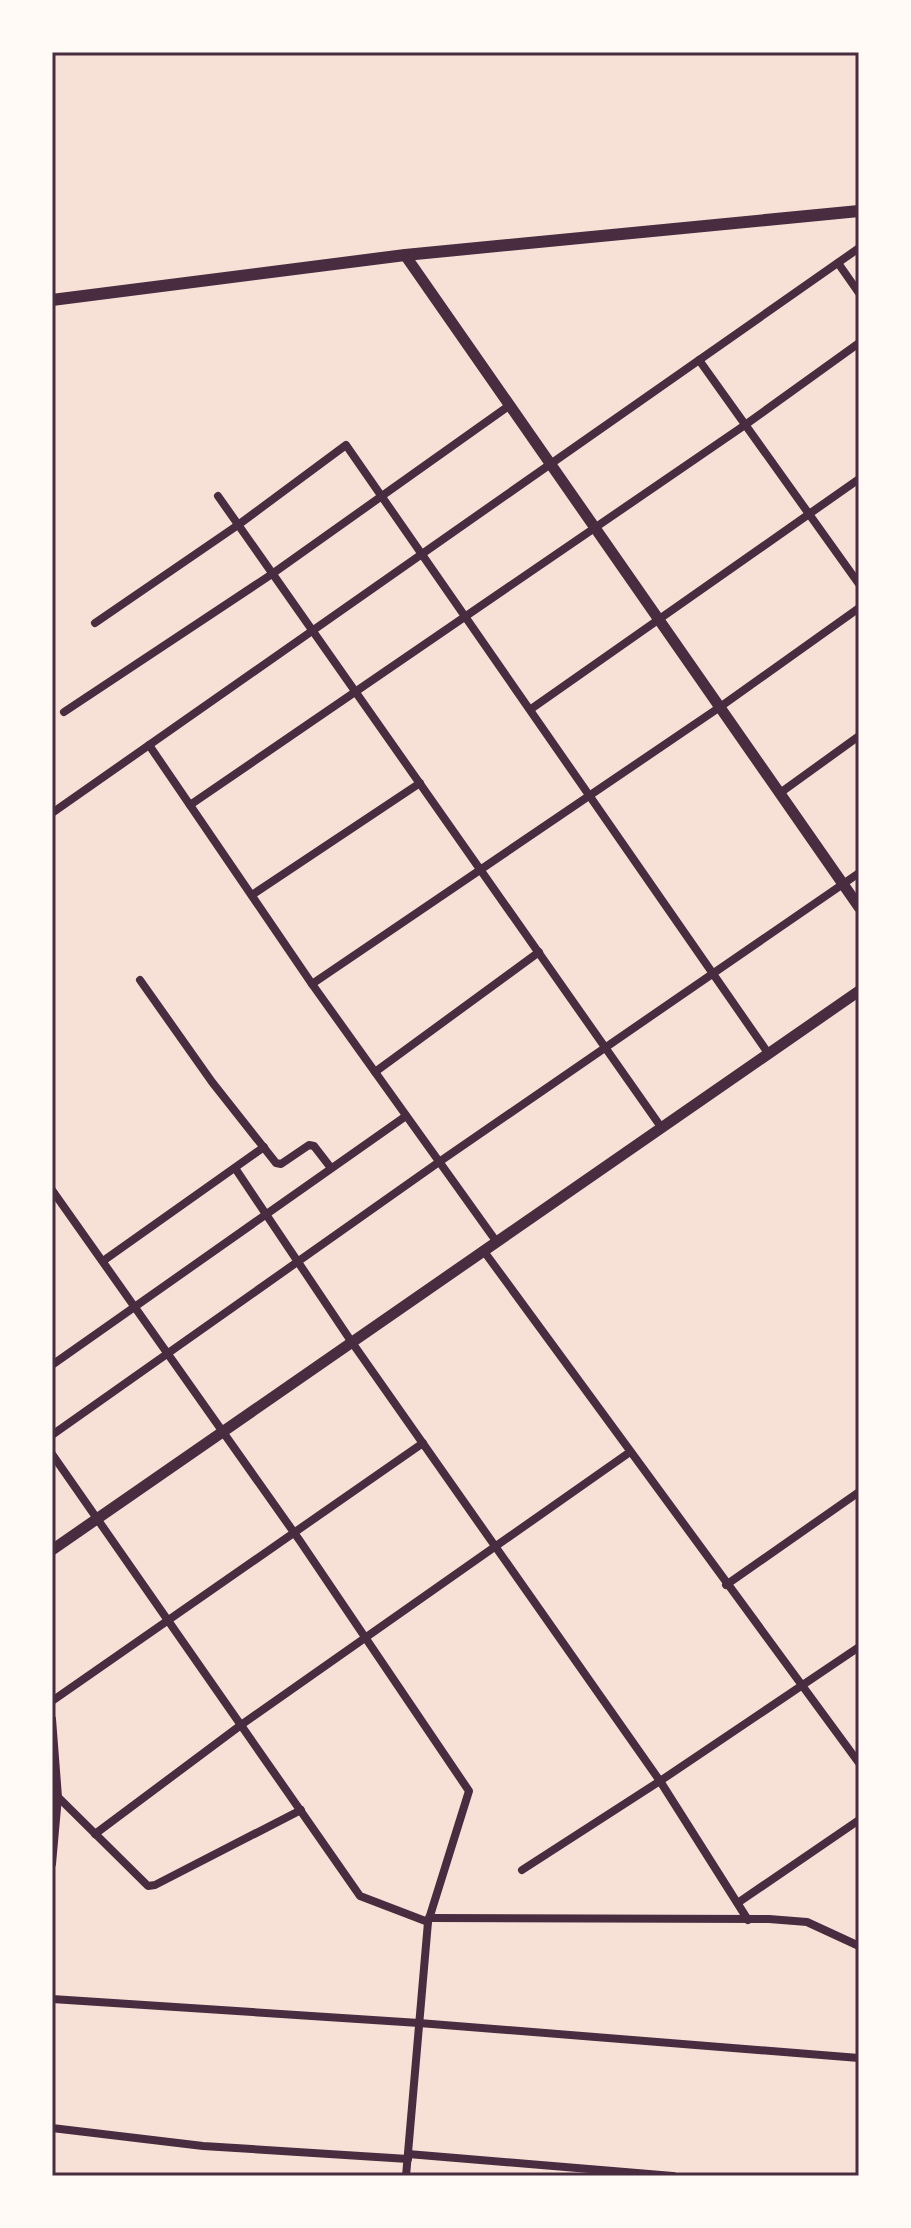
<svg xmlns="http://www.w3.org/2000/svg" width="911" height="2228" viewBox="0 0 911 2228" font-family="Manrope,sans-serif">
<rect width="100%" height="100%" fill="#f7e1d7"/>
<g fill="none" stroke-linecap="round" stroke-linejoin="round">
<g stroke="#4a2c40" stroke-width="8">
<path d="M838 263 859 293"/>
<path d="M699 360 859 584"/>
<path d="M218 496 661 1127"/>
<path d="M95 623 238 525 346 445 768 1053"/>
<path d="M531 709 859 479"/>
<path d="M64 712 272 574 510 405"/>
<path d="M149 745 312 984 496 1241"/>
<path d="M780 793 859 736"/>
<path d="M190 805 745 425 859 343"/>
<path d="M52 813 859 248"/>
<path d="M252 895 420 783"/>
<path d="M140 980 212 1082 276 1163 281 1164 309 1145 314 1146 331 1168"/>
<path d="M312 984 720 707 859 608"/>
<path d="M375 1072 539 952"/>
<path d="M235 1168 351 1341 660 1781 748 1920"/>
<path d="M52 1190 300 1541 469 1791 428 1922 406 2176"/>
<path d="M483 1250 859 1763"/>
<path d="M103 1261 264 1147"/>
<path d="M52 1365 406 1116"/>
<path d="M52 1435 439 1162 859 873"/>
<path d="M52 1454 360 1896 428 1922"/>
<path d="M726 1585 859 1492"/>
<path d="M52 1701 423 1443"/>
<path d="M52 1719 58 1797 52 1864"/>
<path d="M58 1797 148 1886 155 1885 301 1810"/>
<path d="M95 1834 241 1725 630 1452"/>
<path d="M522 1870 660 1781 859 1647"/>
<path d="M739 1902 859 1820"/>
<path d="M429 1918 769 1919 807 1922 859 1946"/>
<path d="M52 1999 419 2023 859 2058"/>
<path d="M52 2128 203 2146 408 2159"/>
<path d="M408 2154 673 2176"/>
</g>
<g stroke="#4a2c40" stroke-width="11">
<path d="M405 255 859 907"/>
<path d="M52 1550 859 991"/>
</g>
<path stroke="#4a2c40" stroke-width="12" d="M52 300 405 255 859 211"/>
</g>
<rect width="911" height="2228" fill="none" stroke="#fffaf5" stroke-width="108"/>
<rect x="54" y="54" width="803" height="2120" fill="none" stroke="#4a2c40" stroke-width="3"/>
</svg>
